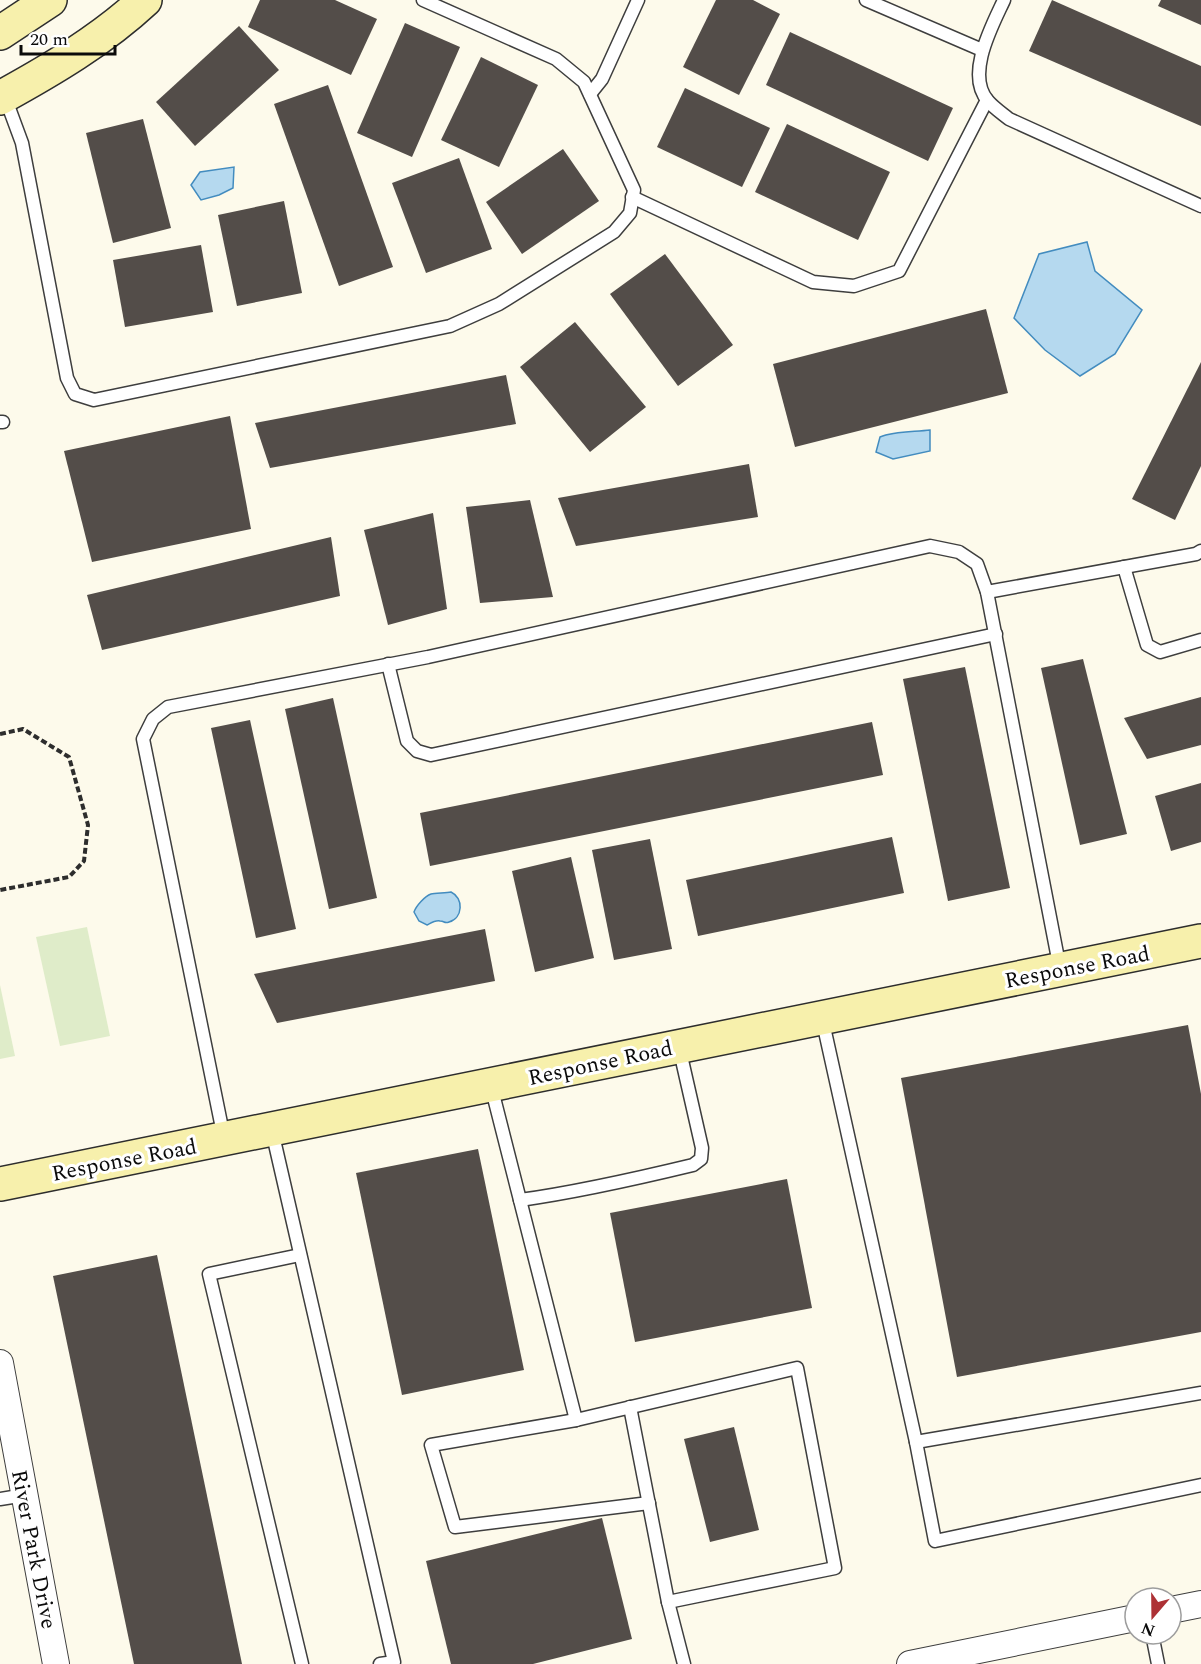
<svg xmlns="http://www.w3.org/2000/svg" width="1201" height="1664" viewBox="0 0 1201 1664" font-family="Spectral,serif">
<rect width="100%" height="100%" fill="#fdfaeb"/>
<g fill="#dfecc9">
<path d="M87 927 110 1036 60 1046 36 937Z"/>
<path d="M0 985 15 1056 0 1059Z"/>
</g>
<g fill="#b5d9ef" stroke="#438cbf" stroke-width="1.5">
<path d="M234 167 233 188 219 195 201 200 191 185 200 172Z"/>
<path d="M1087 242 1095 271 1142 310 1115 354 1080 376 1045 350 1014 318 1039 254Z"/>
<path d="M930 430V451L893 459 876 452 880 437C894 431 914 432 930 430Z"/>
<path d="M451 892C464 898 463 918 449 922 444 924 445 921 440 921 435 920 431 923 427 925L419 921 414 912C416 906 425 896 431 894 435 893 446 893 451 892Z"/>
</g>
<g fill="#534d49">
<path d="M260 0H335L377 19 351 75 248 27Z"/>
<path d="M716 0H753L780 14 739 95 683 67Z"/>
<path d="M1052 0 1201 66V126L1029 51Z"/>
<path d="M1161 0H1201V25L1158 6Z"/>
<path d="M405 23 460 47 412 157 357 133Z"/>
<path d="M239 26 279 70 195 146 156 102Z"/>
<path d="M790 32 953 108 928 161 766 85Z"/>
<path d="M481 57 538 85 499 167 441 140Z"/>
<path d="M328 85 393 267 339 286 274 104Z"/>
<path d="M685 88 770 128 742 187 657 147Z"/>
<path d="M143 119 171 228 113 243 86 133Z"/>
<path d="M787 124 890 172 858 240 755 192Z"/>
<path d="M563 149 599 201 522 254 486 202Z"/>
<path d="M459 158 492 249 426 273 392 183Z"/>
<path d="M284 201 302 293 237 306 218 215Z"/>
<path d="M201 245 213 312 125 327 113 260Z"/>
<path d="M665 254 733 345 678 386 610 294Z"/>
<path d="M986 309 1008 393 795 447 773 364Z"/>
<path d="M575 322 646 407 590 452 520 367Z"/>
<path d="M1201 362V466L1175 520 1132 499Z"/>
<path d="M506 375 516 424 270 468 255 423Z"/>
<path d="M230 416 251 529 92 562 64 451Z"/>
<path d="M749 464 758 517 576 546 558 498Z"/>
<path d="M530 500 553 597 480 603 466 507Z"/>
<path d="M433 513 447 609 388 625 364 530Z"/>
<path d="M331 537 340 596 102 650 87 595Z"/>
<path d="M1083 659 1127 834 1080 845 1041 668Z"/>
<path d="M965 667 1010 888 948 901 903 679Z"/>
<path d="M1201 697V745L1147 759 1124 718Z"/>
<path d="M333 698 377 898 329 909 285 709Z"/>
<path d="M250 720 296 929 256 938 211 728Z"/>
<path d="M872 722 883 775 430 866 420 813Z"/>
<path d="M1201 783V842L1171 851 1155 796Z"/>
<path d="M892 837 904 893 698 936 686 880Z"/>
<path d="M650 839 672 949 614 960 592 850Z"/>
<path d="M571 857 594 958 535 972 512 871Z"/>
<path d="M485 929 495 981 277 1023 254 974Z"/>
<path d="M1188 1025 1201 1094V1332L957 1377 901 1078Z"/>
<path d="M478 1149 524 1370 402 1395 356 1173Z"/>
<path d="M787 1179 812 1308 635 1342 610 1213Z"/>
<path d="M157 1255 242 1664H134L53 1276Z"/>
<path d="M734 1427 759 1530 710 1542 684 1439Z"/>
<path d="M602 1518 632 1639 533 1664H451L426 1561Z"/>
</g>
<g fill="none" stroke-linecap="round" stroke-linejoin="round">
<g stroke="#3e3e3e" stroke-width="15">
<g id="lane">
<path d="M866 0 982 50"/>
<path d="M1004 0C992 26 965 75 988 101 994 108 1003 114 1009 119L1201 206"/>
<path d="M590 94 602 79 638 0"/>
<path d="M5 97 22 143 67 378 75 394 94 400 450 326 499 304 614 232 630 213 634 190 584 82 556 59 423 0"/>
<path d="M632 197 813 282 854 286 899 271 987 100"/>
<path d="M0 422H3"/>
<path d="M1124 567 1147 645 1160 652 1201 640"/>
<path d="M987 592 1196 554 1201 551"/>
<path d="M388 664 407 741 417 751 431 755 996 634"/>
<path d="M822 1018 916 1442 935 1541 1201 1485"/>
<path d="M491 1086 576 1420 797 1368 835 1568 668 1602 684 1664"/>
<path d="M272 1131 394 1662 380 1664"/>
<path d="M224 1138 143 739 153 719 168 707 428 657 930 546 959 552 977 564 987 592 1060 969"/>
<path d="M520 1200C578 1192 635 1179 693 1165L701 1159 702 1148 679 1047"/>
<path d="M300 1255 209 1274 302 1664"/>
<path d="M630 1407 668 1602"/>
<path d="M576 1420 431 1445 455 1527 649 1503"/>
<path d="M916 1442 1201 1393"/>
<path d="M0 1499 25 1495"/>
<path d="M1152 1634 1158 1664"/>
</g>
</g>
<g stroke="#3e3e3e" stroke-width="28">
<g id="street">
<path d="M0 1363 56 1664"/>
<path d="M1171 1610 1201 1604"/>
<path d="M910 1664 1135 1618"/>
</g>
</g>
<g stroke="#2d2d2d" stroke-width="36">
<g id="secondary">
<path d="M0 33 50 0"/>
<path d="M0 98C51 70 102 40 145 0"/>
<path d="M0 1184 1201 941"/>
</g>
</g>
<path stroke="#2d2d2d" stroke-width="4" stroke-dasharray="6 3" stroke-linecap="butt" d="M0 734 23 729 69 757 88 825 84 861 69 877 0 890"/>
<use href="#lane" stroke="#fff" stroke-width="12"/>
<use href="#street" stroke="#fff" stroke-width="26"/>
<use href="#secondary" stroke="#f7f0ac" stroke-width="33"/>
</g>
<g text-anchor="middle" stroke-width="6" stroke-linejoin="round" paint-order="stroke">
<g font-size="22" fill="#0b0b0b" stroke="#fff">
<text transform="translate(1077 966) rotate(-11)" y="8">Response Road</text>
<text transform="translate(600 1062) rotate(-12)" y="8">Response Road</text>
<text transform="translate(124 1159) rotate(-11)" y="8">Response Road</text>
<text transform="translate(35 1549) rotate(79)" y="8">River Park Drive</text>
</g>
</g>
<g transform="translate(1153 1616) rotate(200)"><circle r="28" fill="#ffffff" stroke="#9d9d9d" stroke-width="1.5"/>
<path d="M0-4.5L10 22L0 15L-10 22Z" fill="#ad3135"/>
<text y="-9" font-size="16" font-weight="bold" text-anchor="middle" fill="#0b0b0b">N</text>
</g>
<path d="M21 45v9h94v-9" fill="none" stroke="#0b0b0b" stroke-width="3"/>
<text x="30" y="45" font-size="18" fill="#0b0b0b" stroke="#ffffff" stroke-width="4.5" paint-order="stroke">20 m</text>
</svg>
